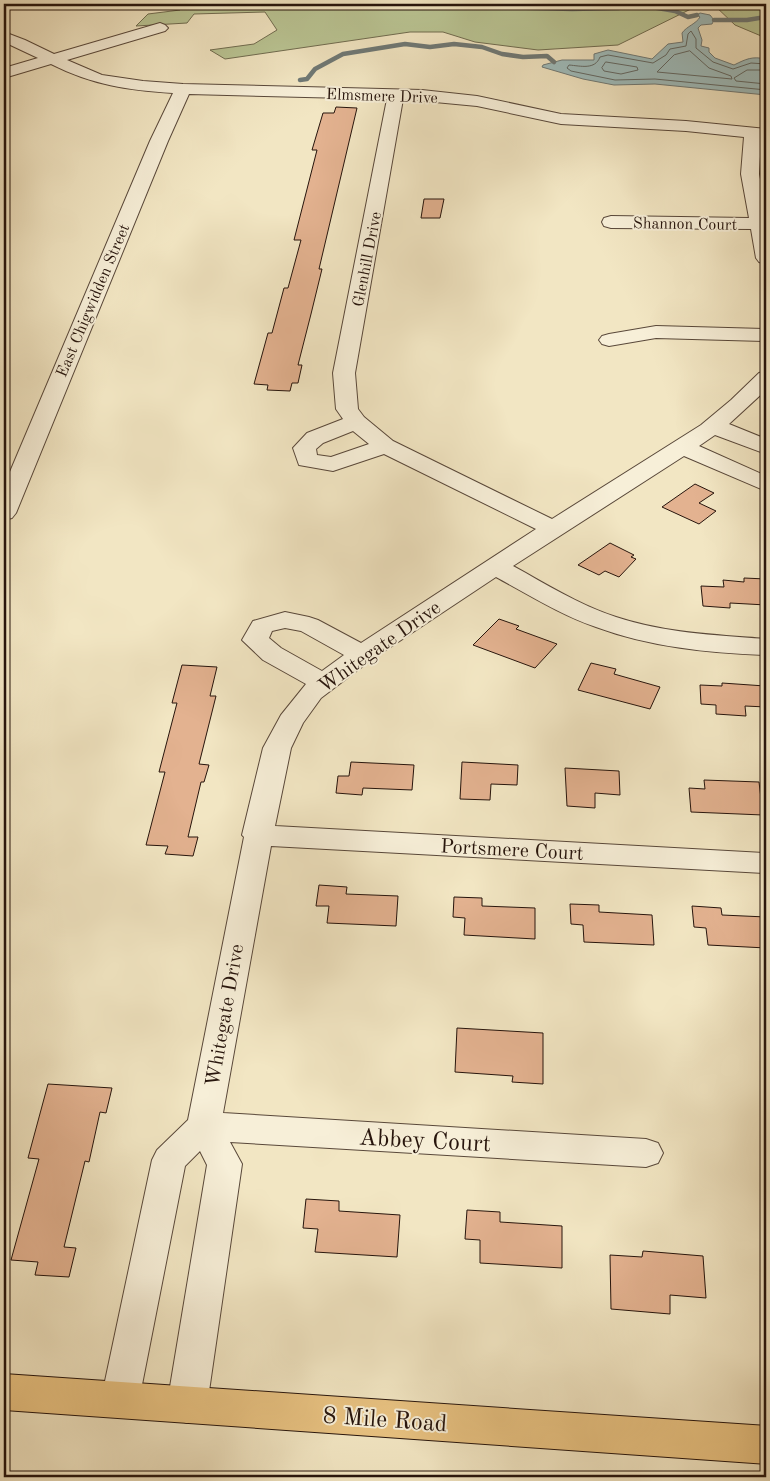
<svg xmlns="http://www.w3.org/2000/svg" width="770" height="1481" font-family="'Old Standard TT',serif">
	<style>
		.green { fill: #bac594; stroke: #706c50 }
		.water { fill: #9fbdbd; stroke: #6f7976 }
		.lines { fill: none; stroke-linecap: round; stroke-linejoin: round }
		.shore { stroke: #626864; stroke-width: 1 }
		.stream { stroke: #6f7976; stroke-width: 4.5 }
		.building { fill: #e3b290; stroke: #26140c }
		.minor-casing { stroke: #59483a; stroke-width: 2 }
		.major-casing { stroke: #26140c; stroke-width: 2 }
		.minor { fill: #f7efd8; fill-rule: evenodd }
		.major { fill: #e9c382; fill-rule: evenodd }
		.labels { text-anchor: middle; stroke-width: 4; stroke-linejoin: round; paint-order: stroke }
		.far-street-label { font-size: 16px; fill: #26140c; stroke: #f7efd8 }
		.street-label { font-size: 20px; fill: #26140c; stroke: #f7efd8 }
		.near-street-label { font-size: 24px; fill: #26140c; stroke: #f7efd8 }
	</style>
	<rect width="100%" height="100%" fill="#f2e6c3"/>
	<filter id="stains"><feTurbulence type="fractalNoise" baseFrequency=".004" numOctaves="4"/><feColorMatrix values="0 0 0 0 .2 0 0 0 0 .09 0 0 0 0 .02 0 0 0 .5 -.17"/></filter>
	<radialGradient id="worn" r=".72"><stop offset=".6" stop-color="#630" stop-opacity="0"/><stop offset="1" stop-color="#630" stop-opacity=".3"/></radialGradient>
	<path class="green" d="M176 4H701L618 45 538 50 475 42 443 32H410L225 59 210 50 254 44 277 30 265 12 194 14 187 23 136 26 148 14 180 10Z
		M713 4H766V38L735 25Z"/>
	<path class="water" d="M700 13 710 15 714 20 712 24 701 25 698 28 702 40 701 46 709 48V52L715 58 734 65C746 59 752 56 766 59V95L655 84 614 85 583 79 542 67 543 65 562 60H594V54L608 50 652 59 668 44 683 42 682 33C687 26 696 24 700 17L697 15Z"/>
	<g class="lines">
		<path class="shore" d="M690 51 709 68 731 76 732 79 657 72 674 55Z
			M606 62 637 67 638 70 621 74 604 71 602 68Z
			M766 64 751 63 733 69 713 62 696 48V39L691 31 688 34 686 46 670 49 666 55 653 63 608 55 600 57C595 70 581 66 569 65L567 68 571 71 615 80 655 79 766 90
			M766 70H747L734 78 736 81 766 84"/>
		<path class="stream" d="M364 4H389
			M392 4 572 9 618 8 640 5 675 11 688 17 697 15
			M714 20H747L766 17
			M300 80 307 79 315 69 343 54 405 44 430 47 454 44 482 47 502 54 523 57 547 56 554 62"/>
	</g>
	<path class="building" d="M336 107 357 108 319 269H322L311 314 298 365H302L298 383H292L290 391 267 390 268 385 254 384 268 333H272L284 288H288L301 240H294L317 150H312L323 113H334Z
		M424 199H444L440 218H421Z
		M695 484 714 493 699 503 716 511 699 524 662 507Z
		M610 543 634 555 631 557 636 559 619 577 605 571 599 575 578 565Z
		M744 578 766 579V605L730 603V608L703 606 701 586 724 587 723 580 744 582Z
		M499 619 519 626 516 629 557 644 535 668 473 645Z
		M591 663 616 669 614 674 660 687 650 709 578 690Z
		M182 665 217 667 210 696H216L199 764 209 765 204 782H201L188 837H198L193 856 165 854 168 846 146 845 165 772H159L177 703H172Z
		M722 683 765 686 766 707 745 706 746 716 716 714V705L701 704 700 685 722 686Z
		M351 762 414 765 412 790 363 788 362 795 336 793 338 776H349Z
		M462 762 518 765 517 785 491 784 490 800 460 799Z
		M565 768 619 771 620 795 595 793V808L567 806Z
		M704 780 759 782 763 815 691 812 689 788 705 789Z
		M319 885 347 887 346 894 398 896 396 926 327 923 329 906H316Z
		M454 897 482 898V906L535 908V939L464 935 465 918 453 917Z
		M570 904 599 905V912L652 915 654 945 584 942 583 925 571 924Z
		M692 906 721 908 722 915 766 917V948L708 945 706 928 694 927Z
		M457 1028 543 1033V1084L512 1082 513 1076 455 1072Z
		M48 1084 112 1088 106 1113 100 1112 89 1162 85 1161 64 1247 76 1248 69 1277 35 1275 38 1262 11 1260 39 1159 28 1158Z
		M306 1199 339 1201V1211L400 1215 397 1257 315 1252 318 1229 303 1228Z
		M467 1210 500 1212V1222L562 1226V1268L480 1263V1240L465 1239Z
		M643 1251 703 1256 706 1298 670 1295V1314L611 1309 610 1255 642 1257Z"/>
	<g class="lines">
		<defs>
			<path id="minor" d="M160 23 165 25 168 28 165 31 67 60 102 75 143 81 183 84 422 90 477 96 561 114 686 121 766 129V139H761L759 174 766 211V264L759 262 756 258 751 229 611 228 604 226 602 222 604 218 611 216 749 218 741 174 744 137 686 131 561 124 477 106 403 99 355 373 358 409 364 417 393 441 552 519 701 425 731 400 759 373 766 371V390L729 424 766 439V454L715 435 699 446 766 476V491L684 456 513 566C546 584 579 605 616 617 664 633 715 635 766 639V655C709 653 650 647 596 627 561 615 529 595 496 577L371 660 321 698 303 723 291 748 275 826 766 853V873L271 846 223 1113 646 1139 658 1143 663 1153 658 1163 646 1167 230 1142 242 1164 207 1405 201 1418 187 1423 173 1418 167 1405 207 1165 200 1151 185 1166 139 1400 134 1413 120 1418 106 1413 101 1400 152 1160 157 1150 188 1120 244 837 242 835 263 748 281 715 306 684 263 660 242 640 253 621 285 612 309 617 318 620 361 643 536 529 384 454 333 471 299 465 293 448 307 433 343 419 336 409 333 373 387 99 189 94 168 141 16 513 12 518 4 520V486L150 141 173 93C127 90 93 85 51 64L4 78V68L38 58 4 42V32L25 40 54 54ZM353 431 369 444 331 457 317 455 316 449 323 443ZM285 628 301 631 344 655 322 671 281 648 269 638 272 631Z
				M656 326 766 329V341L656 338 609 346 602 344 599 340 602 336 609 334Z"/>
			<path id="major" d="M4 1374 766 1426V1464L4 1410Z"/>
		</defs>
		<use href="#minor" class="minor-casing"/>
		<use href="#major" class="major-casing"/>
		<use href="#minor" class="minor"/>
		<use href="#major" class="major"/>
	</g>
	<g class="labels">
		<g class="far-street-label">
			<text transform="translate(382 95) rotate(2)" y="6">Elmsmere Drive</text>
			<text transform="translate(685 223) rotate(1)" y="6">Shannon Court</text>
			<text transform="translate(366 259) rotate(-79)" y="6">Glenhill Drive</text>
			<text transform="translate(92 300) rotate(-67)" y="6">East Chigwidden Street</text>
		</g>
		<g class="street-label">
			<text transform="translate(379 646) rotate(-35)" y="7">Whitegate Drive</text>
			<text transform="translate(512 849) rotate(3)" y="7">Portsmere Court</text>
			<text transform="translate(224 1015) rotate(-80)" y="7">Whitegate Drive</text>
		</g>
		<g class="near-street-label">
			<text transform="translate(425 1140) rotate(3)" y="8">Abbey Court</text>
			<text transform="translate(385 1419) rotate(4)" y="8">8 Mile Road</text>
		</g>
	</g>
	<rect width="770" height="1481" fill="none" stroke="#f2e6c3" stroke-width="20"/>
	<rect x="5" y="5" width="760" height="1471" fill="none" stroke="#26140c" stroke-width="2.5"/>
	<rect x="10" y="10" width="750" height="1461" fill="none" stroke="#26140c"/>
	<rect width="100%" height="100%" filter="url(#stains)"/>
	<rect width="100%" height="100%" fill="url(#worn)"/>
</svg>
